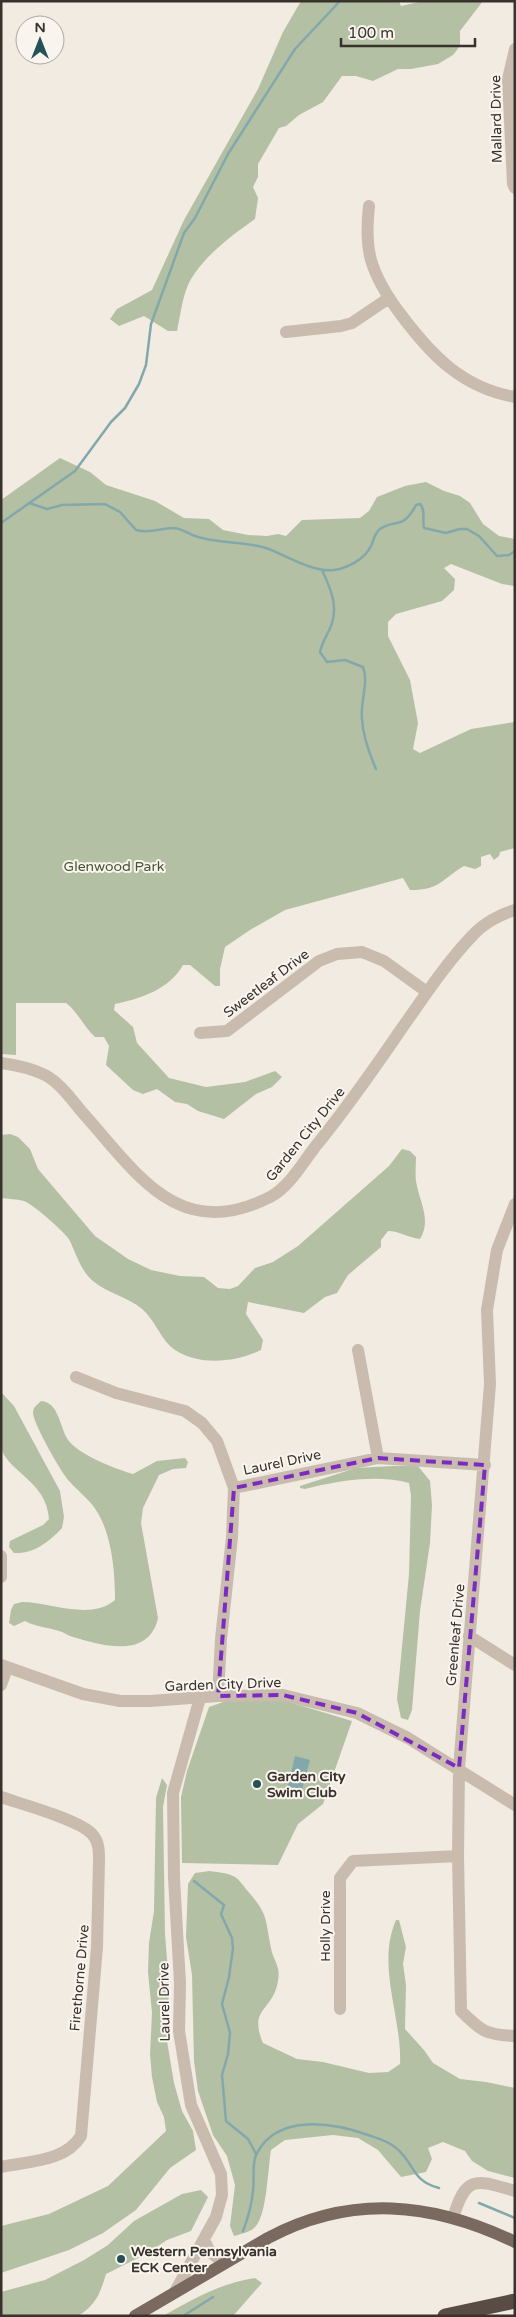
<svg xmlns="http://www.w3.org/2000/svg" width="516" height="2317" font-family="'Varela Round',sans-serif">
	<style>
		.green { fill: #b4c0a3 }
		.water { fill: #83a8ac }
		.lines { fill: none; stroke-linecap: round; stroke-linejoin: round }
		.stream { stroke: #83a8ac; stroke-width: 2.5 }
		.minor { stroke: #c9bcae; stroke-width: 12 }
		.major { stroke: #79695f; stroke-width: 12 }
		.highway { stroke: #584c44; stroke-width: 15 }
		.marked { fill: none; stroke: #7b2cbf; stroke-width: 4; stroke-dasharray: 10 6; stroke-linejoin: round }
		.poi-dot { fill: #255056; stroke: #f9f5ee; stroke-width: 2 }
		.labels { text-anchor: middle; stroke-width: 4; stroke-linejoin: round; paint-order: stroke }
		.street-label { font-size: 14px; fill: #38312c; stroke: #f9f5ee }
		.park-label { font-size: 14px; fill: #465432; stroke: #f9f5ee }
		.poi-label { font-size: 14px; font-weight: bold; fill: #38312c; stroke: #f9f5ee; text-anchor: start }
	</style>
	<rect width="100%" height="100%" fill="#f2ebe2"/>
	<path class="green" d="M301 1H399L401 6 423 1H483L460 31V46L453 55 438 64 411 69H398L373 81 356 76H342L323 102 299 115 286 126 279 128 258 164V177L253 187 258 198 255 219C231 236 201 258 188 285 182 299 180 317 177 331H168L144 316 119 326 110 319 117 309 152 290 184 220 258 89 283 32Z
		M60 458 90 472 106 485 155 501 184 518 209 519 223 530 248 535 267 536 278 534 286 536 302 520 360 518 369 511 377 497 405 486 426 482 444 491 460 496 470 503 483 524 499 536 515 539V586L502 584 451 564 444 568 455 579 454 590 442 601 396 614 388 622V636L410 680 418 723 413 749 420 753 471 729 515 722V848L500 852 499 856 494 860 490 854 481 857V866L475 869 464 866C440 880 441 890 410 890L403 878 285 910 250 930 225 947 220 969V986H215L190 965H183C170 989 140 999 115 1004L114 1010 133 1027 137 1043 169 1078 206 1087 245 1082 275 1071 282 1077 272 1087 256 1094 224 1119 198 1111 187 1104 175 1102 157 1089 143 1094 133 1090 106 1065 109 1046 104 1037H95C84 1027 78 1012 66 1003H16V1055L1 1054V500Z
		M10 1134 18 1137 30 1149 38 1169 95 1236 128 1259 151 1270 180 1276 204 1277 218 1288 230 1289 238 1286 255 1268 273 1262 298 1246 389 1166 402 1149 410 1151 416 1157C416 1165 415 1174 416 1181 419 1201 432 1220 420 1239 409 1238 399 1231 388 1231L381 1240V1247L348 1275 337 1293 325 1297 304 1313 248 1302 246 1314 263 1340 261 1350C235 1363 194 1367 170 1346 159 1335 154 1319 142 1309 128 1297 107 1293 93 1281 81 1271 76 1254 70 1241 65 1232 34 1205 24 1201 17 1199 8 1199 1 1198V1135Z
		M1 1392 14 1406 60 1491 64 1517 62 1528C49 1542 34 1554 14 1553L9 1547 10 1541 43 1525 49 1519C47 1481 6 1471 1 1447 0 1430 1 1409 1 1392Z
		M41 1401C59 1402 60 1428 68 1440 79 1455 116 1469 133 1474L157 1461 185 1458 188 1462 186 1468 173 1469 159 1475 143 1508 141 1523 158 1618C149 1659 103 1646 73 1637 68 1636 64 1632 59 1631 47 1627 36 1627 25 1621L14 1626 9 1623 11 1610 14 1604 22 1602C51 1602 90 1621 115 1600 115 1572 112 1534 96 1510 89 1499 78 1491 69 1481 61 1472 34 1425 33 1413 33 1407 37 1405 41 1401Z
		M394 1466H418L430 1481 432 1505 430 1543 420 1611 412 1710 408 1720 401 1718 397 1699 409 1574 411 1496 409 1483C377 1474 337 1481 305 1489L300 1488V1486L356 1468Z
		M279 1699 352 1721 323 1804 298 1824 278 1865 182 1863 181 1797 187 1771 209 1707 229 1700Z
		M162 1778 167 1785 163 1807 165 1934 169 1984 167 2041 174 2083 182 2111 193 2131 196 2150 170 2168 136 2210 103 2233 69 2250 1 2273V2226L49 2214 108 2186 166 2131 164 2117 157 2102 152 2077 150 2054 152 2013 148 1972 149 1943 154 1911 156 1798Z
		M210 1871C217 1872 227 1873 233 1876 238 1878 243 1885 246 1889 268 1914 265 1917 271 1948 273 1961 281 1965 278 1981 273 2012 248 2007 263 2043L297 2059 323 2062 369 2073 388 2072 400 2064C402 2016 376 1966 396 1920H399L406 1947 403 1964 406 1985 405 2029 424 2050 433 2063 460 2079 486 2082 515 2088V2178L488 2171 472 2161 465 2151 443 2142 428 2148 432 2159 426 2172 401 2177 378 2150 358 2138 333 2135 285 2140 271 2150C268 2168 267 2208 258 2223 253 2232 243 2233 234 2236L230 2226 235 2185 227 2156 213 2135 198 2091 194 2061 192 1975 186 1937 188 1884 195 1873Z
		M201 2190 208 2197 191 2231 167 2240 146 2254 106 2274C100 2294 96 2305 78 2316H1V2292L45 2280 84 2260 108 2245 134 2221 182 2194Z
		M255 2278 262 2283 233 2316H163C193 2299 221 2283 255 2278Z"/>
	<path class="water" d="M295 1756 310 1760 302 1790 288 1786Z"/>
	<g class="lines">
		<path class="stream" d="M29 503 47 509 62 505 105 504 120 512 136 530C150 534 160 528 173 528 181 528 187 533 195 536 218 544 243 541 266 548 286 555 313 573 334 570 348 568 365 559 371 546 374 540 374 534 380 529 396 518 402 531 416 505L420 504C426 510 422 520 424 528L446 533 460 529H467L479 536 497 556 509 555 515 551
			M1 523 75 471 111 422 125 408 139 384 146 365 151 324 184 233 195 218 228 154 295 49 340 1
			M322 570C330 587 338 605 332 623 329 633 322 641 320 652L327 662 345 660 363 667C369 684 360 701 362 719 363 736 369 753 376 769
			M194 1881 224 1905 221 1914 232 1938 233 1948 229 1977 222 2004 230 2033 228 2054 222 2075 226 2121 248 2139 256 2154
			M479 2203 515 2218
			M243 2231C248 2218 252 2205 253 2190 255 2179 251 2163 257 2153 278 2113 334 2123 368 2135 377 2138 389 2141 396 2148 415 2163 411 2181 439 2188
			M183 2316 213 2297"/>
		<path class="minor" d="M515 49 508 79 513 184 515 188
			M369 206C367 224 366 242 371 260 377 281 389 299 402 316 432 356 463 388 515 397
			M286 332 341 326 352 323 389 298
			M200 1033 227 1031 319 961 337 954 362 952 384 961 427 992
			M1 1063C16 1065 31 1068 45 1075 59 1082 72 1100 82 1112 136 1172 178 1244 270 1197 289 1187 302 1164 315 1147 346 1109 374 1069 402 1028 424 997 446 963 473 935 483 924 500 914 515 910
			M515 1204 497 1250 487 1310 490 1384 459 1768 458 1856 461 2011C481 2031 486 2035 515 2036
			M358 1350 378 1458
			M76 1377 116 1393 185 1411 202 1423 217 1441 234 1488 232 1537 221 1639 218 1696
			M234 1488 378 1458 485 1465
			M1 1556V1577
			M469 1636 515 1665
			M1 1665 83 1694 120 1701H150L218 1696 283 1695 357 1713 408 1738 515 1805
			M1 1685 7 1668
			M1 1797C21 1804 80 1820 92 1834 99 1841 99 1851 99 1860L97 1947 81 2136C65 2162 29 2161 1 2167
			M340 2009V1878L353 1861 458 1856
			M453 2218C466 2175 475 2179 515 2191
			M204 2240 210 2252 224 2263
			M176 2290 216 2217 222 2195 221 2174 191 2105 179 2031 180 1983 174 1878 173 1793 200 1698"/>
		<path class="major" d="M135 2316 268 2238C351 2194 432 2202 515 2242"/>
		<path class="highway" d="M445 2316 515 2301"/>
	</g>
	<path class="marked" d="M378 1458 485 1465 459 1768 357 1713 283 1695 218 1696 234 1488Z"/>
	<g class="poi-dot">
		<circle cx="257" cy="1784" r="5"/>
		<circle cx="121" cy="2259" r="5"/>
	</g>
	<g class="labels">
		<g class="street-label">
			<text transform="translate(496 119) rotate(-91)" y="5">Mallard Drive</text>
			<text transform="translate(266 983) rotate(-37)" y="5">Sweetleaf Drive</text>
			<text transform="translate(305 1134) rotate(-51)" y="5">Garden City Drive</text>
			<text transform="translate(282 1462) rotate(-12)" y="5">Laurel Drive</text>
			<text transform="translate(455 1635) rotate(-85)" y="5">Greenleaf Drive</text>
			<text transform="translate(223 1684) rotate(-2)" y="5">Garden City Drive</text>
			<text transform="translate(325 1926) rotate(-90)" y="5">Holly Drive</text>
			<text transform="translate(79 1978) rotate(-85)" y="5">Firethorne Drive</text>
			<text transform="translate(164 2002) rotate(-91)" y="5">Laurel Drive</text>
		</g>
		<g class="park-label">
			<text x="114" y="871">Glenwood Park</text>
		</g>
		<g class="poi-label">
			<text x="267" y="1781">Garden City<tspan x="267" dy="16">Swim Club</tspan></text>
			<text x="131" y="2256">Western Pennsylvania<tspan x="131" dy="16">ECK Center</tspan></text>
		</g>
	</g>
	<rect width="516" height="2317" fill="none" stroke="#38312c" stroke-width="5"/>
	<g transform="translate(40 40)"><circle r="24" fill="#f9f5ee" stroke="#aca7a0"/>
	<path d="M0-4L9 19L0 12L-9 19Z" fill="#255056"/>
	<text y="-8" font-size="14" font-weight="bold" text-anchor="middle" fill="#38312c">N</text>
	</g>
	<path d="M341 38v8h134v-8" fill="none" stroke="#38312c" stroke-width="2.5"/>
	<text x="348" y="38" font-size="15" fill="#38312c" stroke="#f9f5ee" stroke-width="4" paint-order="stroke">100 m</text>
</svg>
